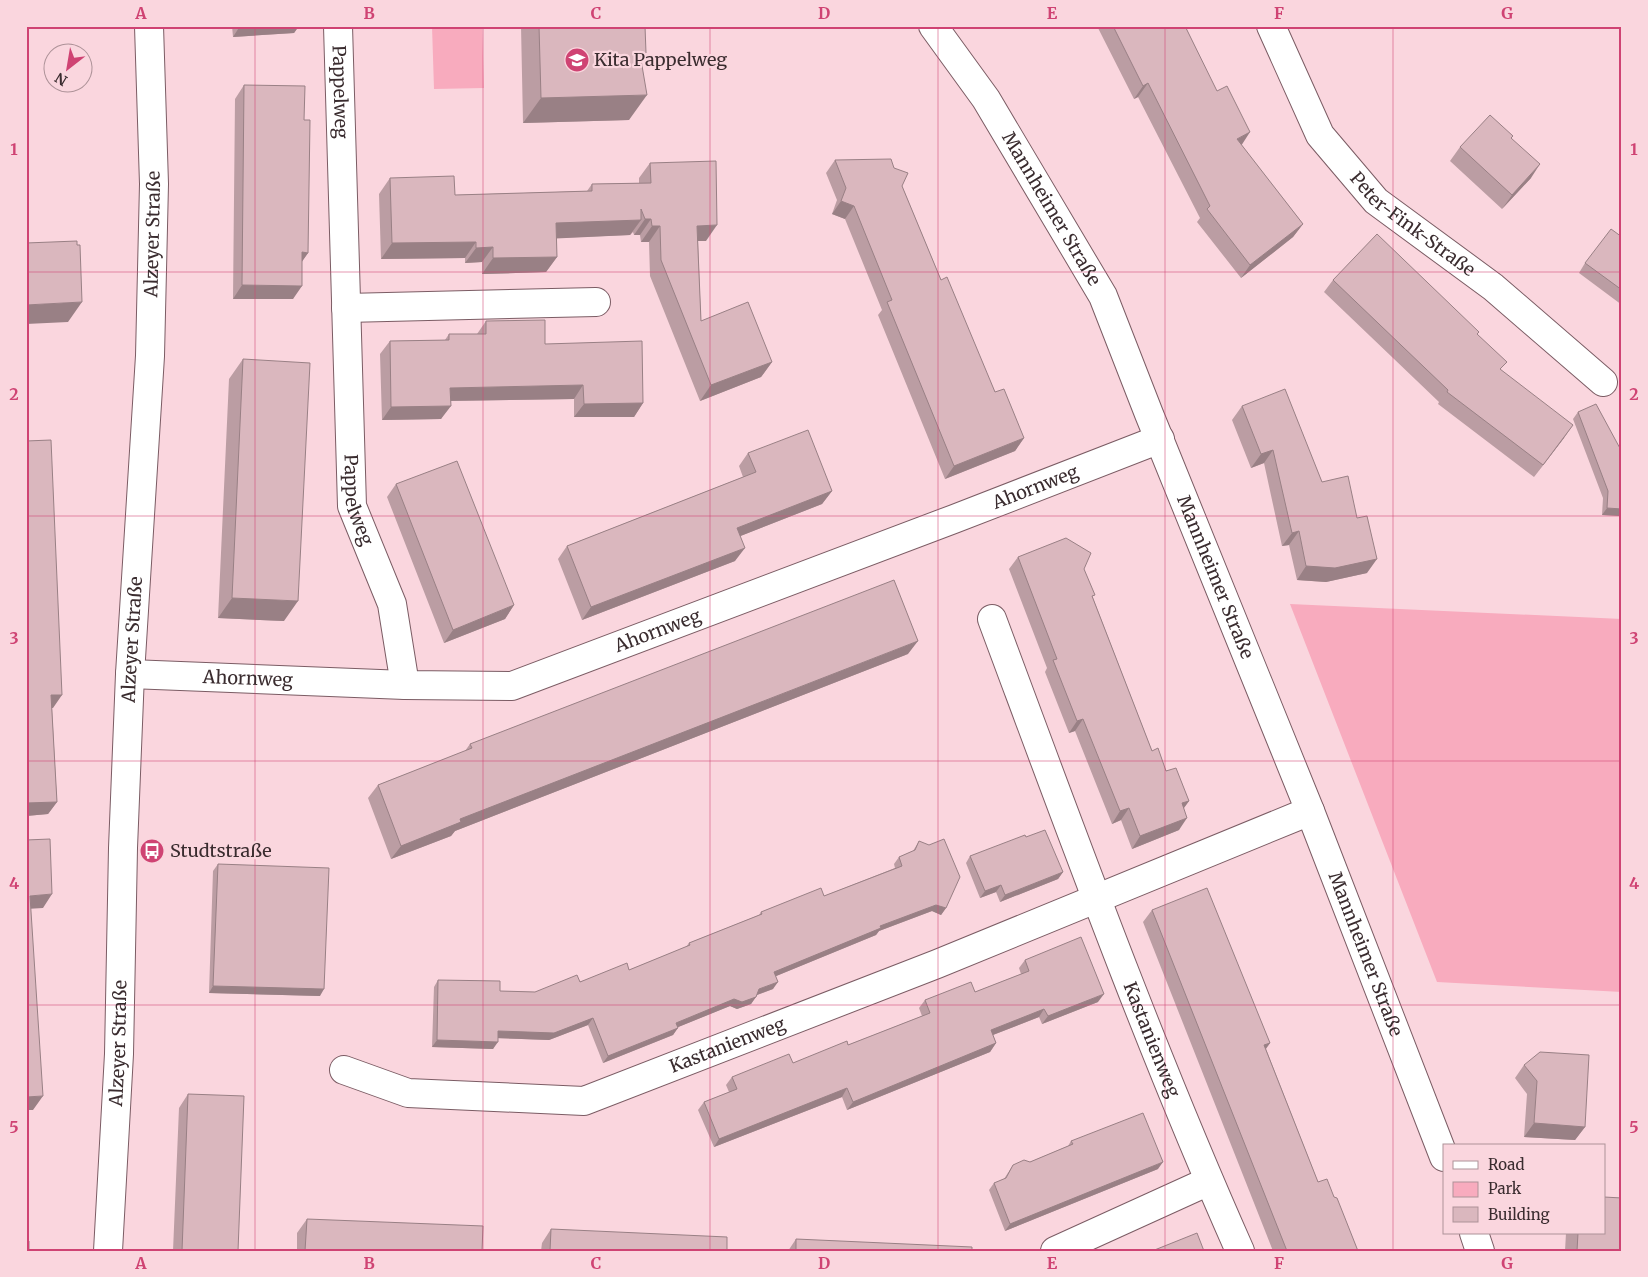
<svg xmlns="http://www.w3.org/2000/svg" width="1648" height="1277" font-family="Merriweather,serif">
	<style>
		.green { fill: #f8abbe }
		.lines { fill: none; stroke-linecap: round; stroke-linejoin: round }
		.minor-casing { stroke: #7b5c64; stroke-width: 30 }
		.tertiary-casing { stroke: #7b5c64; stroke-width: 30 }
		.secondary-casing { stroke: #7b5c64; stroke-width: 30 }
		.minor { stroke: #fff; stroke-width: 28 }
		.tertiary { stroke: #fff; stroke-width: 28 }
		.secondary { stroke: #fff; stroke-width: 28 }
		.wall { fill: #bb9da3 }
		.shaded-wall { fill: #998085 }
		.building { fill: #dab7be; stroke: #998085 }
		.grid { fill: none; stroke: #cf4373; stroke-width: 1; stroke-opacity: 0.55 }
		.labels { text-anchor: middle; stroke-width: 4.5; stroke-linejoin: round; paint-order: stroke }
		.poi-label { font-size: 18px; fill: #3a2c2f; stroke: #fad6de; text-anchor: start }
		.street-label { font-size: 18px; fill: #3a2c2f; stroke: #fad6de }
		.neatline { fill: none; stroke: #cf4373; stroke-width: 2 }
		.grid-label { font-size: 16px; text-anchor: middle; font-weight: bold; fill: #cf4373 }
	</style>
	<rect width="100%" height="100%" fill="#fad6de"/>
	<path class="green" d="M432 26H482L484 88 434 89Z
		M1290 604 1622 619V992L1437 982Z"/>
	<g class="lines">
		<defs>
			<g id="minor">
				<path id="s1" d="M338 26 352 506 392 604 405 685"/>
				<path id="s2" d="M1271 26 1320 135 1376 201 1493 287 1603 382"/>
				<path d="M346 308 596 302"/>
				<path id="s3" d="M992 619C1071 831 1148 1044 1240 1251"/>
				<path id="s4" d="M130 674 405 685 512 686 954 519 1160 439"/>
				<path id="s5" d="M344 1070 408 1093 584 1101 937 964 1310 811"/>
				<path d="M1055 1251 1209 1181"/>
			</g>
			<g id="tertiary">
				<path id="s6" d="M933 26 986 99 1103 296 1149 414 1310 811 1444 1157"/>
				<path d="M1474 1233 1480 1251"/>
			</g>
			<g id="secondary">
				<path id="s7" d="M108 1251 119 1054 123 848 130 674 150 356 154 184 149 26"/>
			</g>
		</defs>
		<use href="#minor" class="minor-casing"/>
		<use href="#tertiary" class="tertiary-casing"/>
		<use href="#secondary" class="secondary-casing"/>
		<use href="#minor" class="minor"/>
		<use href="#tertiary" class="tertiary"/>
		<use href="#secondary" class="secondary"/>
	</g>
	<path class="wall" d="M232 26H299L294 33 233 37Z
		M521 26H645L641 60 629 120 523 123Z
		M1097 26H1185L1241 145 1303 224 1293 237 1241 278 1197 222 1200 218 1138 97 1134 99Z
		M244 85 304 120 308 253 302 261 293 299H233L235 99Z
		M1511 138 1531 178 1502 209 1450 161 1460 147Z
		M835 160 902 186 941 280 995 392 1024 438 1015 451 945 479 878 315 882 310 845 219 832 214 837 200 826 173Z
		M650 163 706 241H698L701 321 772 362 761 377 700 401 650 276 649 242H641L640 235H634L633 232 630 235 556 238 557 257 546 272 482 274V262L465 263V258L381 259 379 194 390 178 455 195 587 191 592 184 639 183V178Z
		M1622 237V305L1579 273 1585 263Z
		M1333 280 1477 335 1501 370 1564 438 1534 477 1438 404 1439 402 1324 292Z
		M486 321 545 344 643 403 634 417H574V399L450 401 441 419 382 420 380 354 390 341 445 340 449 334H477Z
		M243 359 284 621 218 618 229 379Z
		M1242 406 1322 482 1367 573 1326 582 1297 580 1289 545 1282 546 1264 463 1251 468 1232 420Z
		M1578 412 1622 452V516L1602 515 1603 498 1573 419Z
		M26 441 53 708H52L57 802 48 814 26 816Z
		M748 453 832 491 822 504 740 536 735 561 582 620 558 559 567 546 743 477 739 466Z
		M396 484 514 605 505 619 444 643 387 497Z
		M1018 557 1084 569 1093 598 1152 751 1189 801 1184 808 1179 830 1132 849 1121 820 1112 824 1075 731 1069 733 1045 672 1047 668 1009 569Z
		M908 654 455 831 451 836 391 859 368 798 378 785 465 751 470 744Z
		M1026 837 1063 872 1058 879 1000 902 996 892 980 898 966 863 970 856Z
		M919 841 946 908 941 915 932 911 879 931 876 935 776 976 773 989 757 995 751 1004 737 1009 730 1006 678 1027 673 1035 603 1063 588 1025 549 1040 498 1038 493 1049 432 1047 434 987 438 980 500 991 535 992 629 970 686 947 689 943 759 915 761 912 824 896 895 868 894 864 899 857 913 851Z
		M218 864 320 996 209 993 213 871Z
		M1152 910 1270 1043 1266 1049 1318 1182 1334 1197 1358 1251H1273L1143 922Z
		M1025 960 1098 1002 1042 1024 1039 1017 993 1035 996 1043 990 1052 847 1110 842 1097 714 1147 698 1110 704 1102 729 1092 726 1085 732 1077 793 1063 848 1045 922 1016 919 1008 925 1000 975 992 1021 974 1019 968Z
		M1524 1065 1585 1127 1575 1140 1524 1137 1527 1094 1515 1078Z
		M188 1094 238 1251H173L179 1108Z
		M1071 1141 1158 1169 1005 1231 989 1190 994 1183 1004 1179 1013 1165 1030 1162 1068 1146Z
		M307 1219 482 1251H297V1233Z
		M551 1229 727 1251H541L542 1243Z
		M1566 1233H1604L1622 1251H1565Z
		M796 1239 972 1251H788Z"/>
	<path class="shaded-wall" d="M240 26H299L294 33 233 37Z
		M646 53 628 79 640 54Z
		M1148 83 1138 97 1134 99 1143 86Z
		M647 95 629 120 523 123 541 98Z
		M1250 132 1241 146 1237 139Z
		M1540 164 1531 178 1502 209 1512 195Z
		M841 201 854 206 845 219 832 214Z
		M645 219H651L640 235H634Z
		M641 220 630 235 545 239 556 223Z
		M1303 224 1293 237 1241 278 1250 265Z
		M717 225 706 241H686L697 226Z
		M652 226H660L649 242H641Z
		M476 242 465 258 381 259 392 243Z
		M493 247 482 262 465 263 476 248Z
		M302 252 308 253 299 266Z
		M557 257 546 272 482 274 493 258Z
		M242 285 302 286 293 299H233Z
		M82 302 68 322 26 324V305Z
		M772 362 761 377 700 401 711 385Z
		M583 385 574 399 441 401 450 388Z
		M643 403 634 417H574L584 404Z
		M451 406 441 419 382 420 391 407Z
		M1573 425 1564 438 1534 477Z
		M1024 438 1015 451 945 479 954 466Z
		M1273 450 1264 463 1251 468 1261 454Z
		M832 491 822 504 728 541 737 528Z
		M1607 508 1622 509V516L1602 515Z
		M1299 531 1289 545 1282 546 1292 533Z
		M745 548 735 561 582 620 591 607Z
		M1377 559 1367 573 1326 582 1297 580 1306 566Z
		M232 598 298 601 284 621 218 618Z
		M514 605 505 619 444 643 453 630Z
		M918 641 908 654 455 831 451 836 391 859 401 846 460 819Z
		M51 695H62L53 708H43Z
		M1083 719 1075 731 1069 733 1077 721Z
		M1189 801 1180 813 1182 803Z
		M57 802 48 814 26 816V803Z
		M1129 808 1121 820 1112 824 1120 811Z
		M1187 818 1179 830 1132 849 1140 836Z
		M1063 872 1058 879 1000 902 1005 895Z
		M1001 885 996 892 980 898 985 891Z
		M52 894 43 908 26 909 30 896Z
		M936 905 946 908 941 915 932 911 879 931 876 935 769 979 774 972 880 926Z
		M778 982 773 989 754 996 759 989Z
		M213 986 324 989 320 996 209 993Z
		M1104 994 1098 1002 1042 1024 1048 1016Z
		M756 997 751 1004 737 1009 730 1006 671 1030 676 1023 734 999Z
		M1044 1009 1039 1017 985 1038 991 1030Z
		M593 1018 588 1025 549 1040 493 1038 498 1031Z
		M678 1028 673 1035 603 1063 608 1056Z
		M437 1040 498 1042 493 1049 432 1047Z
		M996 1043 990 1052 847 1110 853 1102Z
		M1270 1043 1261 1055 1264 1045Z
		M847 1088 842 1097 714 1147 719 1139Z
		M43 1096 33 1110H26V1097Z
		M1534 1123 1585 1127 1575 1140 1524 1137Z
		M1163 1162 1158 1169 1005 1231 1010 1224Z"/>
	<path class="building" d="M539 26H645L646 53 640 54 647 95 541 98Z
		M1113 26H1185L1217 91 1227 86 1250 132 1237 139 1303 224 1250 265 1207 209 1210 206 1148 83 1143 86Z
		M244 85 305 86 304 120H310L308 253 302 252V286L242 285Z
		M1490 115 1513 136 1511 138 1540 164 1512 195 1460 147Z
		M891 159 894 168 908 173 902 186 941 280 947 277 995 392 1004 389 1024 438 954 466 887 302 892 300 854 206 841 201 846 188 835 160Z
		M716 161 717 225 697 226 701 321 748 302 772 362 711 385 661 260 660 226H652L651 219H645L641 209V220L556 223 557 257 493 258V247L476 248V242L392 243 390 178 454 176 455 195 592 191V184L651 183 650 163Z
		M1611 229 1622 237V290L1585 263Z
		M1377 234 1479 332 1477 334 1507 362 1500 369 1573 425 1543 465 1447 392 1448 390 1333 280Z
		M77 241V245H80L82 302 26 305V243Z
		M545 320V344L642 341 643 403 584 404 583 385 450 388 451 406 391 407 390 341 449 340V334H486V321Z
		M243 359 310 363 298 601 232 598Z
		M1285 389 1322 482 1348 476 1357 518 1367 516 1377 559 1335 568 1306 566 1299 531 1292 533 1273 450 1261 454 1242 406Z
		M1596 404 1622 452V509L1607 508 1608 491 1578 412Z
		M808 430 832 491 737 528 745 548 591 607 567 546 756 472 748 453Z
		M51 440 62 695H51L57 802 26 803V641H28L26 609V441Z
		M457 461 514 605 453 630 396 484Z
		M1066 538 1091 553 1084 569 1095 595 1092 596 1152 751 1158 748 1166 771 1176 768 1189 801 1182 803 1187 818 1140 836 1129 808 1120 811 1083 719 1077 721 1053 660 1057 659 1018 557Z
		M894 580 918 641 460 819 461 822 401 846 378 785 472 748 470 744Z
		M1045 830 1063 872 1005 895 1001 885 985 891 970 856 1025 835 1026 837Z
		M50 839 52 894 30 896 43 1096 26 1097V840Z
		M944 839 960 877 946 908 936 905 880 926 881 928 774 972 778 982 759 989 756 997 742 1002 734 999 676 1023 678 1028 608 1056 593 1018 554 1033 498 1031V1042L437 1040 438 980 500 981V991L535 992 577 975 580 982 627 963 629 970 690 945 689 943 762 914 761 912 821 888 824 896 902 866 899 857 915 850 919 841 929 845Z
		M218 864 329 868 324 989 213 986Z
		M1207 888 1270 1043 1264 1045 1318 1182 1327 1179 1334 1197 1337 1198 1358 1251H1287L1152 910Z
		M1081 937 1104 994 1048 1016 1044 1009 991 1030 996 1043 853 1102 847 1088 719 1139 704 1102 737 1089 732 1077 789 1054 793 1063 847 1041 848 1045 930 1013 925 1000 971 982 975 992 1029 971 1025 960Z
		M1540 1052 1589 1055 1585 1127 1534 1123 1537 1081 1524 1065Z
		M188 1094 244 1096 238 1251H182Z
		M1143 1113 1163 1162 1010 1224 994 1183 1006 1178 1013 1165 1024 1160 1030 1162 1073 1144 1071 1141Z
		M1604 1197 1622 1198V1251H1577L1578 1233H1604Z
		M307 1219 483 1226 482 1251H305Z
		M551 1229 727 1237V1251H550Z
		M1197 1233 1204 1251H1152Z
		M796 1239 972 1247V1251H796Z
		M26 1241H29V1251H26Z"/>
	<path class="grid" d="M255 26V1251M483 26V1251M710 26V1251M938 26V1251M1165 26V1251M1393 26V1251M26 272H1622M26 516H1622M26 761H1622M26 1005H1622"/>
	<defs>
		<symbol id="school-disc" viewBox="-11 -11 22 22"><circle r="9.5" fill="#cf4373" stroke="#fad6de"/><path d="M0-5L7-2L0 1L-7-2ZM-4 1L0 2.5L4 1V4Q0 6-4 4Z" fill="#fff"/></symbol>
		<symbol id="bus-disc" viewBox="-11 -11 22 22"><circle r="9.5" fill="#cf4373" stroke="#fad6de"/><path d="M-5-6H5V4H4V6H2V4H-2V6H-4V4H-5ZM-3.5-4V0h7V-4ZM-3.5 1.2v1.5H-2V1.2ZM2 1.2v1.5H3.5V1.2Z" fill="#fff"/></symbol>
	</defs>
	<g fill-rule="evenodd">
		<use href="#school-disc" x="563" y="46" width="28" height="28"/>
		<use href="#bus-disc" x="138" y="837" width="28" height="28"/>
	</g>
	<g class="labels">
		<g class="poi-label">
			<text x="594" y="66">Kita Pappelweg</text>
			<text x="170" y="857">Studtstraße</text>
		</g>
		<g class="street-label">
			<text dy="6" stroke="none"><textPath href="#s1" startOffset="66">Pappelweg</textPath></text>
			<text dy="6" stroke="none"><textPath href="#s6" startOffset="218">Mannheimer Straße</textPath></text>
			<text dy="6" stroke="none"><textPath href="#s2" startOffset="249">Peter-Fink-Straße</textPath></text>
			<text dy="6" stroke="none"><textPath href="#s7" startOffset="1018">Alzeyer Straße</textPath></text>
			<text dy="6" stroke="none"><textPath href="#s4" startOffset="942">Ahornweg</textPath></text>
			<text dy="6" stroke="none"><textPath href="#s1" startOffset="475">Pappelweg</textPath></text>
			<text dy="6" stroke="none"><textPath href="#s6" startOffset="622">Mannheimer Straße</textPath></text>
			<text dy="6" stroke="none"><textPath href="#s4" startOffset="538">Ahornweg</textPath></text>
			<text dy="6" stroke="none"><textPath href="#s7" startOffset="612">Alzeyer Straße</textPath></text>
			<text dy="6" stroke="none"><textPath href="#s4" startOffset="118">Ahornweg</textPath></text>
			<text dy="6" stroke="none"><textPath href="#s6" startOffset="1028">Mannheimer Straße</textPath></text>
			<text dy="6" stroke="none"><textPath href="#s3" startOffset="450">Kastanienweg</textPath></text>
			<text dy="6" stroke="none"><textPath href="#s7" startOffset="208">Alzeyer Straße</textPath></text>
			<text dy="6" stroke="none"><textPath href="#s5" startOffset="398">Kastanienweg</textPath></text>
		</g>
	</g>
	<rect width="1648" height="1277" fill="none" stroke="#fad6de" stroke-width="55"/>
	<rect x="1443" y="1144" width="162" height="90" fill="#fad6de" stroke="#ad9298"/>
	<rect x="1453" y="1161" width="25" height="8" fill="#ffffff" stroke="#ad9298"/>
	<text x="1488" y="1170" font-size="15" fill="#3a2c2f">Road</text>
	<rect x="1453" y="1182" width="25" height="15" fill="#f8abbe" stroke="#ad9298"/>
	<text x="1488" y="1194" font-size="15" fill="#3a2c2f">Park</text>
	<rect x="1453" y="1207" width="25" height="15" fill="#dab7be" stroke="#ad9298"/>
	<text x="1488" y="1220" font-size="15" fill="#3a2c2f">Building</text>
	<g transform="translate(68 68) rotate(211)"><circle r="24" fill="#fad6de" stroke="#ad9298"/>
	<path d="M0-4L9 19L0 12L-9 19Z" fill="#cf4373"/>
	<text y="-8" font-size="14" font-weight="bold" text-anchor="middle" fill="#3a2c2f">N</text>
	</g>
	<rect x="28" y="28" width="1592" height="1222" class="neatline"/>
	<g class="grid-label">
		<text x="141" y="19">A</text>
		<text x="369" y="19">B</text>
		<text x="596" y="19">C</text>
		<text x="824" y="19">D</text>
		<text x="1052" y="19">E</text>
		<text x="1279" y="19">F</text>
		<text x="1507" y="19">G</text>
		<text x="14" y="155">1</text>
		<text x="1634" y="155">1</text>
		<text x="14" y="400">2</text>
		<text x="1634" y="400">2</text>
		<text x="14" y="644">3</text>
		<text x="1634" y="644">3</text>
		<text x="14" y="889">4</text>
		<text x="1634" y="889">4</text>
		<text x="14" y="1133">5</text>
		<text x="1634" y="1133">5</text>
		<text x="141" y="1269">A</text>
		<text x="369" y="1269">B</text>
		<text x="596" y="1269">C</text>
		<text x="824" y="1269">D</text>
		<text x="1052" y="1269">E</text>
		<text x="1279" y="1269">F</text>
		<text x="1507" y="1269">G</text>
	</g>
</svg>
